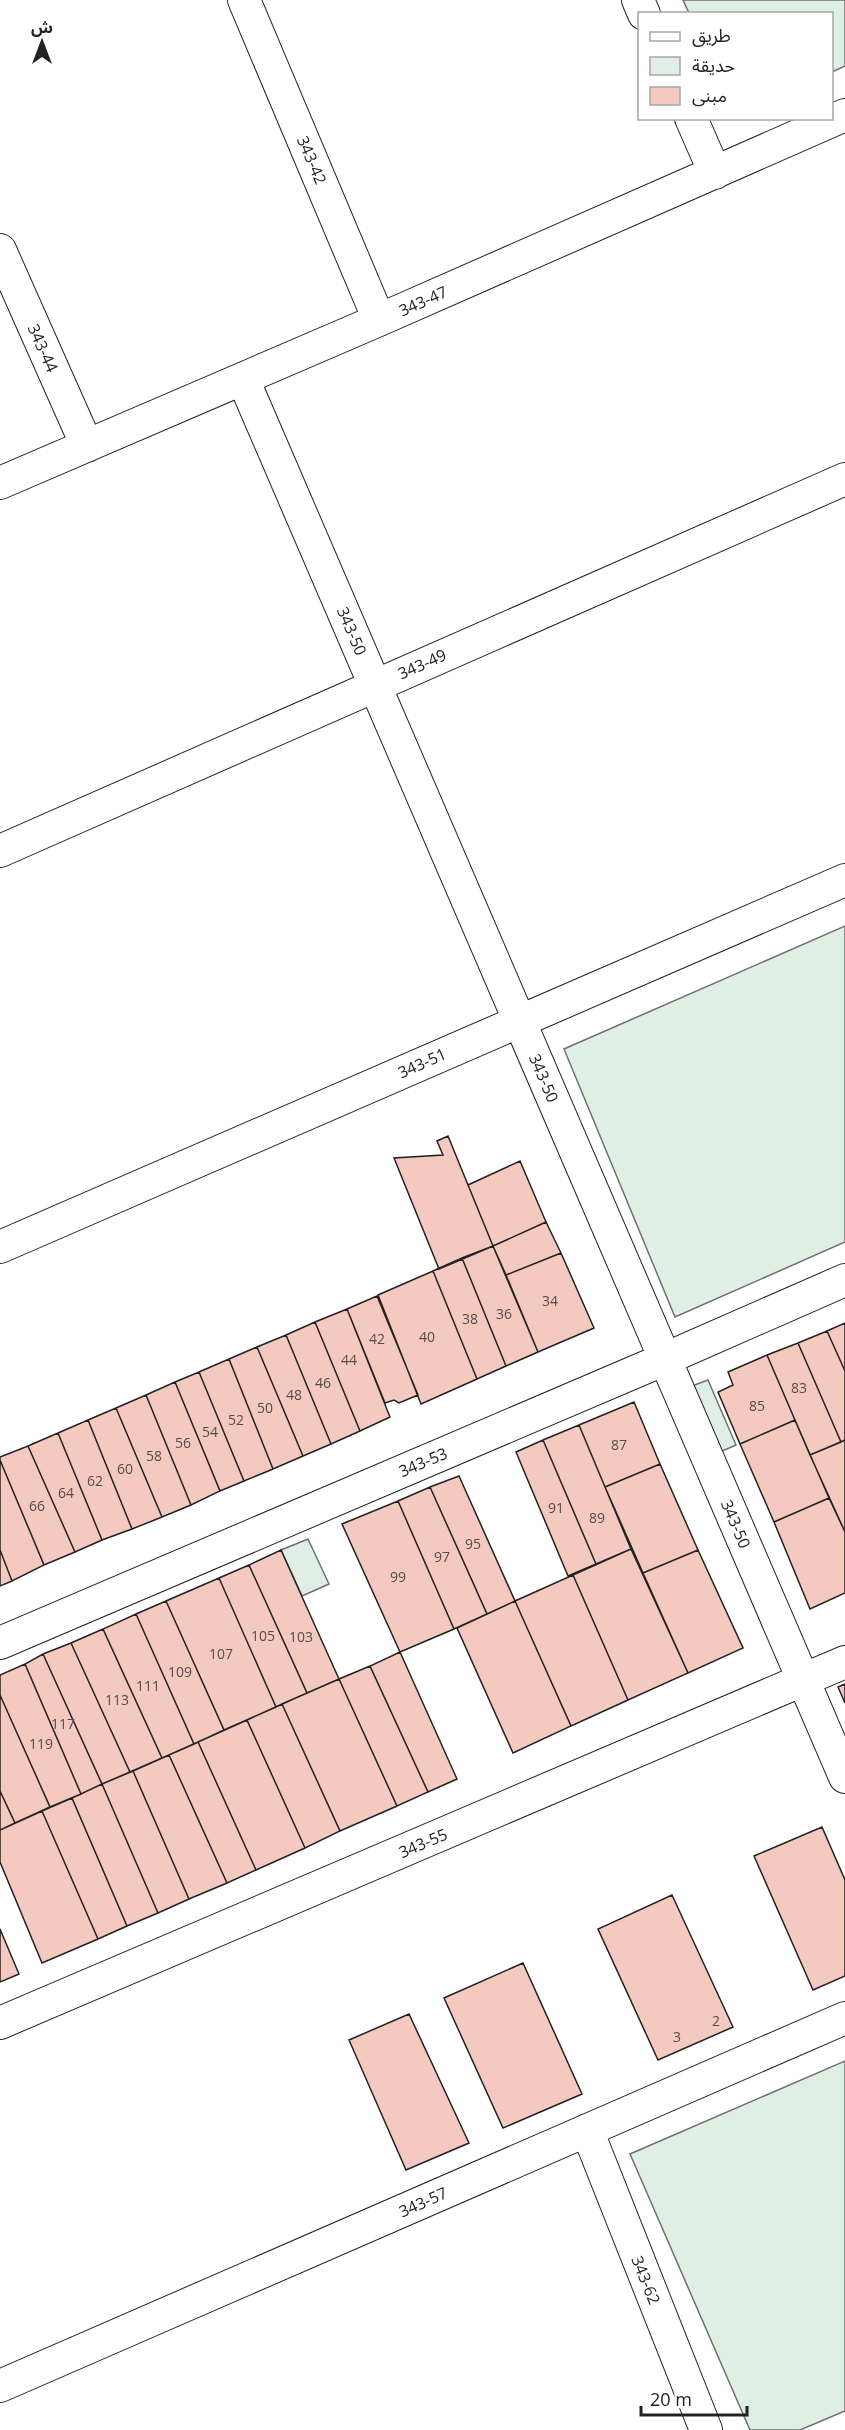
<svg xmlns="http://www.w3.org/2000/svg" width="845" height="2430" font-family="'Open Sans','Noto Sans Arabic',sans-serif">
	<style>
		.green { fill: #e0efe3; stroke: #6f6f6f; stroke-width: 1.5 }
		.building { fill: #f3c9c0; stroke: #222; stroke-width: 1.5 }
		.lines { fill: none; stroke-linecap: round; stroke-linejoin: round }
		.street-casing { stroke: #222; stroke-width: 34 }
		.street { stroke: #fff; stroke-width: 32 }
		.labels { text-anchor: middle; stroke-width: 4.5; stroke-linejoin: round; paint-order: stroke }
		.number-label { font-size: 14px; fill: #564c4a }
		.street-label { font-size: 16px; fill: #222; stroke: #fff }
	</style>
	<rect width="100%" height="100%" fill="#fff"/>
	<path class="green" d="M683 0H845V66L832 72V14L689 13Z
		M845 926V1242L675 1317 564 1049Z
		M708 1380 736 1445 720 1452 692 1386Z
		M308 1539 329 1584 302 1596 281 1550Z
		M845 2061V2411L800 2430H750L630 2154Z"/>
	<path class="building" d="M448 1136 493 1246 439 1269 394 1158 443 1155 437 1141Z
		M520 1161 546 1222 493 1246 468 1185Z
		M546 1222 561 1253 506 1275 493 1246Z
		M493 1246 538 1352 506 1366 462 1258Z
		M561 1253 594 1328 538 1352 506 1275Z
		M462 1258 506 1366 477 1379 433 1271Z
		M433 1271 477 1379 421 1404 378 1295Z
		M377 1296 418 1395 399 1403 394 1400 385 1403 347 1309Z
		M347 1309 390 1417 360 1431 315 1322Z
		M315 1322 360 1431 331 1444 286 1335Z
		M845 1323V1371L827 1331Z
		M827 1331 845 1371V1440L841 1442 798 1343Z
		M286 1335 331 1444 303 1456 257 1347Z
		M798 1343 841 1442 810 1455 767 1355Z
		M257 1347 303 1456 273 1469 229 1359Z
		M767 1355 795 1420 740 1444 718 1392 733 1385 728 1372Z
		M229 1359 273 1469 244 1481 199 1372Z
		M199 1372 244 1481 220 1491 175 1382Z
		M175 1382 220 1491 191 1505 146 1395Z
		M146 1395 191 1505 162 1517 116 1408Z
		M634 1402 660 1464 605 1487 579 1425Z
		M116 1408 162 1517 132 1529 88 1420Z
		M88 1420 132 1529 102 1540 58 1433Z
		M795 1420 829 1498 774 1522 740 1444Z
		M579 1425 631 1549 596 1564 543 1440Z
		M58 1433 102 1540 75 1552 28 1446Z
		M543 1440 596 1564 568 1576 516 1452Z
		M845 1440V1532L810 1455Z
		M28 1446 75 1552 44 1565 0 1460V1457Z
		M0 1460 44 1565 12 1581 0 1550Z
		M660 1464 698 1550 643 1573 605 1487Z
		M459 1476 515 1601 487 1614 430 1487Z
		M430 1487 487 1614 454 1629 398 1501Z
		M829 1498 845 1532V1593L810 1609 774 1522Z
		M398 1501 454 1629 400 1652 342 1524Z
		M631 1549 688 1673 628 1700 573 1575Z
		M0 1550 12 1581 0 1586Z
		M281 1550 339 1679 307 1693 249 1565Z
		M698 1550 743 1648 688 1673 643 1573Z
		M249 1565 307 1693 276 1707 219 1578Z
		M573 1575 628 1700 571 1726 515 1601Z
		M219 1578 276 1707 224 1730 166 1601Z
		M166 1601 224 1730 194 1744 136 1614Z
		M515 1601 571 1726 513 1753 457 1628Z
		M136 1614 194 1744 162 1758 103 1629Z
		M103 1629 162 1758 130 1772 71 1643Z
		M71 1643 130 1772 102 1784 43 1654Z
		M400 1652 457 1779 428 1792 370 1666Z
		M43 1654 102 1784 81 1794 25 1664Z
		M25 1664 81 1794 50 1807 0 1695V1675Z
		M370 1666 428 1792 397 1806 339 1679Z
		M339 1679 397 1806 340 1831 282 1704Z
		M845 1684V1703L838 1687Z
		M0 1695 50 1807 15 1823 0 1791Z
		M282 1704 340 1831 305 1848 247 1720Z
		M247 1720 305 1848 256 1870 198 1742Z
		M198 1742 256 1870 227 1883 169 1755Z
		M169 1755 227 1883 189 1899 133 1771Z
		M133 1771 189 1899 158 1913 102 1784Z
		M102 1784 158 1913 127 1926 72 1798Z
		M0 1791 15 1823 0 1830Z
		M72 1798 127 1926 98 1939 42 1811Z
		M42 1811 98 1939 42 1963 0 1862V1830Z
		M822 1827 845 1880V1976L813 1990 754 1856Z
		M672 1895 733 2027 658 2060 598 1929Z
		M0 1929 19 1974 0 1982Z
		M523 1963 582 2094 503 2128 444 1998Z
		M409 2014 469 2143 406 2170 349 2040Z"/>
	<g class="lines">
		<defs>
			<path id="street" d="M244 0 379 320
				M638 0 644 14
				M691 118 715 173
				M0 250 87 446
				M243 379 845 1777
				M0 483 379 320 845 115
				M0 851 845 479
				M0 1247 845 880
				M0 1643 665 1359 845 1280
				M0 2023 845 1662
				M587 2130 706 2430
				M0 2386 845 2018"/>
		</defs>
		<use href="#street" class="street-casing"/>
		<use href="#street" class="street"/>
	</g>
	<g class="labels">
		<g class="number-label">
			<text x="550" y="1306">34</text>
			<text x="504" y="1319">36</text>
			<text x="470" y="1324">38</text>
			<text x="427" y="1342">40</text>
			<text x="377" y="1344">42</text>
			<text x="349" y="1365">44</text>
			<text x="323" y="1388">46</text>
			<text x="799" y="1393">83</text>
			<text x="294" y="1400">48</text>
			<text x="757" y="1411">85</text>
			<text x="265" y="1413">50</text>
			<text x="236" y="1425">52</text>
			<text x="210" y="1437">54</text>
			<text x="183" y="1448">56</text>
			<text x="619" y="1450">87</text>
			<text x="154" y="1461">58</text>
			<text x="125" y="1474">60</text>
			<text x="95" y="1486">62</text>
			<text x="66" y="1498">64</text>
			<text x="37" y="1511">66</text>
			<text x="556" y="1513">91</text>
			<text x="597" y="1523">89</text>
			<text x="473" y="1549">95</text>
			<text x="442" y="1562">97</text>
			<text x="398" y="1582">99</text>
			<text x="263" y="1641">105</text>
			<text x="301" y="1642">103</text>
			<text x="221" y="1659">107</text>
			<text x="180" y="1677">109</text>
			<text x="148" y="1691">111</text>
			<text x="117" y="1705">113</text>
			<text x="63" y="1729">117</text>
			<text x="41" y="1749">119</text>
			<text x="716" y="2026">2</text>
			<text x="677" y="2042">3</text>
		</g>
		<g class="street-label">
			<text transform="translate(312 160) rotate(67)" y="6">343-42</text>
			<text transform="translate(423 301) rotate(-24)" y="6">343-47</text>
			<text transform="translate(43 348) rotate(66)" y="6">343-44</text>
			<text transform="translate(352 631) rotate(67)" y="6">343-50</text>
			<text transform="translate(422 664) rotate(-24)" y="6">343-49</text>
			<text transform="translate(422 1063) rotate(-24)" y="6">343-51</text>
			<text transform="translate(544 1078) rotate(67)" y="6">343-50</text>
			<text transform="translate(423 1462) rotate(-23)" y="6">343-53</text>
			<text transform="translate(736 1524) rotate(67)" y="6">343-50</text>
			<text transform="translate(423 1843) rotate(-23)" y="6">343-55</text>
			<text transform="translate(423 2202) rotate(-24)" y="6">343-57</text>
			<text transform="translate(646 2280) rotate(68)" y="6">343-62</text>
		</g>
	</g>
	<rect x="638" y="12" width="195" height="108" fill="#ffffff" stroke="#a7a7a7" stroke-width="1.5"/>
	<rect x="650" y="32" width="30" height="9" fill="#ffffff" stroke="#a7a7a7" stroke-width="1.5"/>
	<text x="692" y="42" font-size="18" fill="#222222">طريق</text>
	<rect x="650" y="57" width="30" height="18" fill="#e0efe3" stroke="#a7a7a7" stroke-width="1.5"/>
	<text x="692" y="72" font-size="18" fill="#222222">حديقة</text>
	<rect x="650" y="87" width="30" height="18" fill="#f3c9c0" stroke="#a7a7a7" stroke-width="1.5"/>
	<text x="692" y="102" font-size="18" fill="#222222">مبنى</text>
	<g transform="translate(42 42)" stroke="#ffffff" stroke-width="4.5" paint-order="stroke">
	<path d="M0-4.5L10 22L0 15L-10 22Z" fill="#222222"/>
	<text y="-9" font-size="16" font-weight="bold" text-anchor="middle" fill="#222222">ش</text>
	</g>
	<path d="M641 2406v9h106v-9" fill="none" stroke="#222222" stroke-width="3"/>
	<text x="650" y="2406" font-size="18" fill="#222222" stroke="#ffffff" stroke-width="4.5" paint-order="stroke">20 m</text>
</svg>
